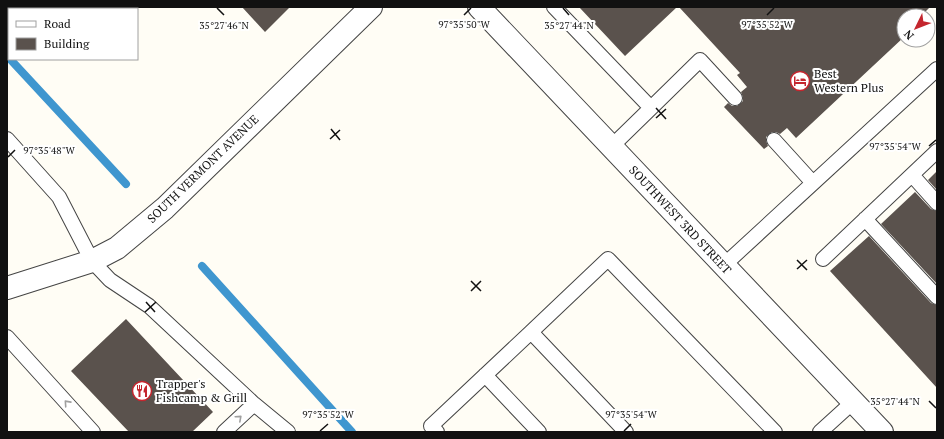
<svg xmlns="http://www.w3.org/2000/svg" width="944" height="439" font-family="'PT Serif',serif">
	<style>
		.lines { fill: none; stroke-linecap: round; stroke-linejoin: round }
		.stream { stroke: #3f96cf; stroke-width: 8 }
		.building { fill: #5a524d }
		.lane-casing { stroke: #444; stroke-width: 16 }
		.street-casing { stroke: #444; stroke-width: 24 }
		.lane { stroke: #fff; stroke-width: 14 }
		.street { stroke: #fff; stroke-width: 22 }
		.oneway { stroke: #a0a0a0 }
		.ticks { fill: none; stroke: #111; stroke-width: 1.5 }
		.labels { text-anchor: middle; stroke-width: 4; stroke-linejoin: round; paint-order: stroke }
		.poi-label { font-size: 12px; fill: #111; stroke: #fff; text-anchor: start }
		.street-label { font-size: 12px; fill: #111; stroke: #fff }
		.ticks-label { font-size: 10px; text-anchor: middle; fill: #111; stroke: #fff; stroke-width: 4; stroke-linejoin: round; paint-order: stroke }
	</style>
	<rect width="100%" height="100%" fill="#fffdf5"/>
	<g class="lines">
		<path class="stream" d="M10 59 126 184
			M202 266 352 432"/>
	</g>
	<path class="building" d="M242 7H290L265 32Z
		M579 7H677L625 56Z
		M679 7H930L921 16H904V37L796 138 787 128 780 134 776 132H772L766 137V141L768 146 764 149 724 107 728 103 732 106H737L743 101V97L741 92 747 87 737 75 740 73Z
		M937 171V190L928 180Z
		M915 192 931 209 937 211V284L881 224Z
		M869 236 931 303 937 305V388L830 271Z
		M126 319 213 412 192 432H129L71 371Z"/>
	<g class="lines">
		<defs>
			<path id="lane" d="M554 7 651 108 611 147
				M651 108 700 60 735 98
				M7 139 59 197 92 261 110 280 149 306 254 404 288 432
				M774 140 813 183
				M912 175 937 203
				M865 219 937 297
				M823 259 937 151
				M723 266 937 69
				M531 332 608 259 775 432
				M7 337 93 432
				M485 375 539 432
				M224 432 254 404
				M437 432 431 426 531 332 626 432
				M820 432 853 402"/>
			<path id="street" d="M479 7 882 432
				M7 288 92 261 117 248 165 208 371 7"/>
		</defs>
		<use href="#lane" class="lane-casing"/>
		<use href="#street" class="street-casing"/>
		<use href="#lane" class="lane"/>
		<use href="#street" class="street"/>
	</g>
	<defs><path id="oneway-chevron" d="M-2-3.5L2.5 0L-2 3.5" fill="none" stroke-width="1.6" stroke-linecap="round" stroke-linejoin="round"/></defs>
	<g class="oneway">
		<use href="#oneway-chevron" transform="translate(67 403) rotate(-132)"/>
		<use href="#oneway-chevron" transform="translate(239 418) rotate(-42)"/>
	</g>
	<path class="ticks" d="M217 8 224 15M563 8 569 15M464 15 471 8M767 15 774 8M656 108 666 119M656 118 666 109M331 129 340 140M330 139 340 130M929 146 936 140M8 157 15 150M797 260 807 270M797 269 807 260M471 281 481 291M471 291 481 281M146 302 155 312M145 312 156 302M929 401 936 408M320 431 328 424M624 431 631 424"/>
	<defs>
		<symbol id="hotel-ring" viewBox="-11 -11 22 22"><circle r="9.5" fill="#fff" stroke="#c4262e" stroke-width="1.5"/><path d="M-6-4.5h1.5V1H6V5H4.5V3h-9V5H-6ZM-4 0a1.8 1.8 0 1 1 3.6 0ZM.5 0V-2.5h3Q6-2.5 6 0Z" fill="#c4262e"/></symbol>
		<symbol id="restaurant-ring" viewBox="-11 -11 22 22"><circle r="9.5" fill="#fff" stroke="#c4262e" stroke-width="1.5"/><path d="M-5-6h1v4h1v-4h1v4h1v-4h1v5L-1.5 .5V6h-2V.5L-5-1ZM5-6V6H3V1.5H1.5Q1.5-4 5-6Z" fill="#c4262e"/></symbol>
	</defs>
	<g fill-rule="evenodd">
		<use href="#hotel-ring" x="789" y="70" width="22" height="22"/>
		<use href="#restaurant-ring" x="131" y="380" width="22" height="22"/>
	</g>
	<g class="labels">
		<g class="poi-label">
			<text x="814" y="78">Best<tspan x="814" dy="14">Western Plus</tspan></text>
			<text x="156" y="388">Trapper's<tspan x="156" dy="14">Fishcamp &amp; Grill</tspan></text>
		</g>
		<g class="street-label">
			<text transform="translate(203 169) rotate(-44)" y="4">SOUTH VERMONT AVENUE</text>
			<text transform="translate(680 220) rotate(47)" y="4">SOUTHWEST 3RD STREET</text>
		</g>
	</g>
	<g class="ticks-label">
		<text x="464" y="28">97°35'50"W</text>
		<text x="767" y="28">97°35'52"W</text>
		<text x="224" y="29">35°27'46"N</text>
		<text x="569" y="29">35°27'44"N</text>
		<text x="895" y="150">97°35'54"W</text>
		<text x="49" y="154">97°35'48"W</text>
		<text x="895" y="405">35°27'44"N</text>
		<text x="328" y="418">97°35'52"W</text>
		<text x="631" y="418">97°35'54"W</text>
	</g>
	<rect width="944" height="439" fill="none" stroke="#111111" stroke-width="16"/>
	<rect x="8" y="8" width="130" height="52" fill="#ffffff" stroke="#a0a0a0"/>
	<rect x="16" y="21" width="20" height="6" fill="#ffffff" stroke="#a0a0a0"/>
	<text x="44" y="28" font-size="12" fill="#111111">Road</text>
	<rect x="16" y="38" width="20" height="12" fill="#5a524d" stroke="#a0a0a0"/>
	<text x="44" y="48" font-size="12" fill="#111111">Building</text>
	<g transform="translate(916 28) rotate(227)"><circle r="19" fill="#ffffff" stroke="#a0a0a0"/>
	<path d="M0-3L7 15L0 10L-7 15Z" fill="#c4262e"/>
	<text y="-6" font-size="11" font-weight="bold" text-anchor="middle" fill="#111111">N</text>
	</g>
</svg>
